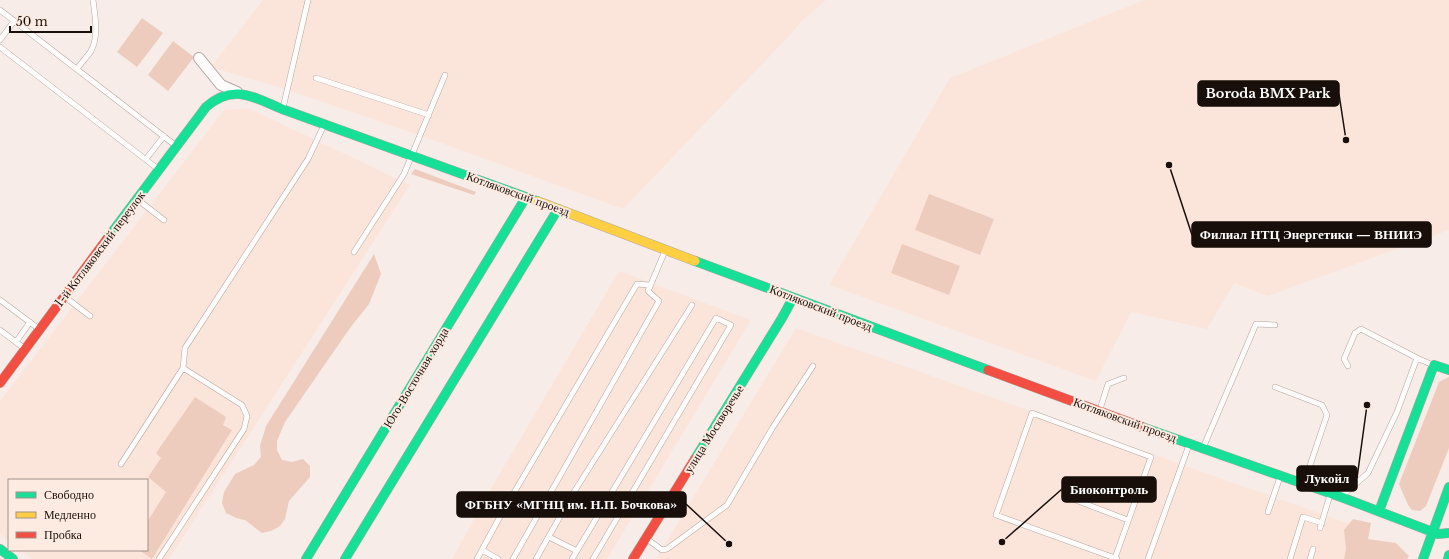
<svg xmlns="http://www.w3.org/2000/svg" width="1449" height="559" font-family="'Libre Baskerville',serif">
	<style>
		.built { fill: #fbe5db }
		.green { fill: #edccbe }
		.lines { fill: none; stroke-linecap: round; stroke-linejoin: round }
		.lane-casing { stroke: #b1a7a2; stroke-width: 6 }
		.street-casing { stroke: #b1a7a2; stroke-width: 12 }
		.fast-casing { stroke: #b1a7a2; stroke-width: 10 }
		.slow-casing { stroke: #b1a7a2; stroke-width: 10 }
		.jam-casing { stroke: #b1a7a2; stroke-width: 10 }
		.lane { stroke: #fefcfb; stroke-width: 5 }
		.street { stroke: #fefcfb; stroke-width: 10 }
		.fast { stroke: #16e098; stroke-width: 9 }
		.slow { stroke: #ffcf43; stroke-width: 9 }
		.jam { stroke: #f24e42; stroke-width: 9 }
		.labels { text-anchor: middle; stroke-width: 4; stroke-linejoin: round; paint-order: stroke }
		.street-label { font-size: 12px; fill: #190f0a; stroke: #fdeae1 }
		.leader { fill: none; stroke: #190f0a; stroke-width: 1.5 }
		.callout-dot { fill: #190f0a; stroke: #fdeae1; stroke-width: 1.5 }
		.callout { fill: #190f0a; stroke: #190f0a; stroke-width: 1.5 }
		.callout-label { font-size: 13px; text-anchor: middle; font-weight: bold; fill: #fff }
	</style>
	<rect width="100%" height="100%" fill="#f7ece7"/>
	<path class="built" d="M263 0H826L800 23 789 36 623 209 436 141 288 90 211 67Z
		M1144 0H1449V230L1268 296 1234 283 1207 329 1131 312 1096 381 829 285 950 78Z
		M248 108 410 185 169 559H32L20 550H147V480H9V541L0 534V401L224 110Z
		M619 271 751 320 607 559H452L489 492Z
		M796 328 1367 530 1357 559H656Z"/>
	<path class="green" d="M142 18 163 33 137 67 117 52Z
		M173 41 194 57 168 91 148 75Z
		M415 169 476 192 474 195 411 174Z
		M929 194 994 219 980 255 915 230Z
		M902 244 960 266 949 295 891 273Z
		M374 254 381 274 369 304 350 328 285 422 277 441V450L282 460 292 462 303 459 310 466V477L289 501 285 519 280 526 271 531 262 533 245 520 236 518 226 513 222 503 224 492 235 474 254 465 261 457 260 446 266 426Z
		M1449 377V448L1426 506 1420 511 1412 510 1408 505 1399 484 1439 382Z
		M195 397 226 417 223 425 232 430 152 559 139 550H147V522L166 492 148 477 161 458 156 453Z
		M1353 519 1371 523 1368 539 1396 543 1409 556 1407 559H1344L1346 549 1344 530Z"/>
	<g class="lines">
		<defs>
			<path id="lane" d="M0 10 175 145
				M0 40 14 21
				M0 47 158 169
				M77 69C81 63 87 57 91 51 99 36 95 16 93 0
				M316 78 429 115
				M283 108 308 0
				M146 159 164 136
				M138 200 164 220
				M354 252 404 174 445 75
				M65 297 90 316
				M0 300 39 329
				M0 330 25 349
				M16 342 30 322
				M1348 366 1344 359 1355 333 1361 329 1417 358 1433 365
				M1275 387 1322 405 1327 415 1304 483
				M1100 409 1108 384 1124 378
				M1203 448 1256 324 1275 325
				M121 464 183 368 185 348 308 159 324 125
				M1343 495 1368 473 1397 412 1417 358
				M1070 498 1128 520
				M1268 512 1280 477
				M1320 528 1330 495
				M549 537 577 551
				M647 539 662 550 667 549 727 505 773 427 813 366
				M482 550 498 559
				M1115 558 1151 457 1032 413 996 515 1115 558 1117 559
				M159 559 244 429 247 416 242 405 183 368
				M477 559 502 513 637 284 649 285
				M513 559 659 301 648 291 665 251
				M536 559 574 492 692 305
				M572 559 716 318 731 325 593 559
				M1148 559 1189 445
				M1290 559 1303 517 1322 523
				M1310 559 1313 549"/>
			<path id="street" d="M199 58 221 85 237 92"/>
			<path id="fast" d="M107 239 206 107C233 83 253 97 282 109L537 201
				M695 261 988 370
				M1142 427 1341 497 1438 534 1449 533
				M695 459 782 318 793 298
				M1379 511 1434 365 1449 370
				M0 549 13 559
				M306 559 526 197
				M345 559 558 209
				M1423 559 1449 487
				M1448 559 1449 555"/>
			<path id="slow" d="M537 201 695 261"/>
			<path id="jam" d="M988 370 1142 427
				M0 383 107 239
				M633 559 695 459"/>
		</defs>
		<use href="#lane" class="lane-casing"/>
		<use href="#street" class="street-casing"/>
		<use href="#fast" class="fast-casing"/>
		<use href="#slow" class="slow-casing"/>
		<use href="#jam" class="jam-casing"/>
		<use href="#lane" class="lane"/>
		<use href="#street" class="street"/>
		<use href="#fast" class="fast"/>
		<use href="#slow" class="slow"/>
		<use href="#jam" class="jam"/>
	</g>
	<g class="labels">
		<g class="street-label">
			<text transform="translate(518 194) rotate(20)" y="4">Котляковский проезд</text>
			<text transform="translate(100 249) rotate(-53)" y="4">1-й Котляковский переулок</text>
			<text transform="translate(821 308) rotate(21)" y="4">Котляковский проезд</text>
			<text transform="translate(416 378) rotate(-59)" y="4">Юго-Восточная хорда</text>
			<text transform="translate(1125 420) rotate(20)" y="4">Котляковский проезд</text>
			<text transform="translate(714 429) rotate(-58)" y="4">улица Москворечье</text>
		</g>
	</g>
	<path class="leader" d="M1346 140L1339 94M1169 165L1192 235M1367 405L1357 478M1002 542L1062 489M729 544L686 504"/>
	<g class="callout-dot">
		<circle cx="1346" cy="140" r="4"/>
		<circle cx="1169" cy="165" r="4"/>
		<circle cx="1367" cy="405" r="4"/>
		<circle cx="1002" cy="542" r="4"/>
		<circle cx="729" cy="544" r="4"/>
	</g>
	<g class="callout">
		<rect x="1198" y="81" width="141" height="25" rx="4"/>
		<rect x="1192" y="222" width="239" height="25" rx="4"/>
		<rect x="1297" y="466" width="60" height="25" rx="4"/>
		<rect x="1062" y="477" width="94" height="25" rx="4"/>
		<rect x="457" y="492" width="229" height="25" rx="4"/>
	</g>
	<g class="callout-label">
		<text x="1268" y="98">Boroda BMX Park</text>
		<text x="1311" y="239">Филиал НТЦ Энергетики — ВНИИЭ</text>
		<text x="1327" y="483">Лукойл</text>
		<text x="1109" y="494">Биоконтроль</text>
		<text x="571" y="509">ФГБНУ «МГНЦ им. Н.П. Бочкова»</text>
	</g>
	<rect x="8" y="479" width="140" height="72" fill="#fdeae1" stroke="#a2928b"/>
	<rect x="16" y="492" width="20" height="6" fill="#16e098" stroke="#a2928b"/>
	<text x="44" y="499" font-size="12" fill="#190f0a">Свободно</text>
	<rect x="16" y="512" width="20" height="6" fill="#ffcf43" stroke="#a2928b"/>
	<text x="44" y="519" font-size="12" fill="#190f0a">Медленно</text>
	<rect x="16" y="532" width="20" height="6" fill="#f24e42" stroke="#a2928b"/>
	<text x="44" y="539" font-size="12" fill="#190f0a">Пробка</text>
	<path d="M10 26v6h81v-6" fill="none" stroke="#190f0a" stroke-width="2"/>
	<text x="16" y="26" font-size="12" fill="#190f0a" stroke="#fdeae1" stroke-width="3" paint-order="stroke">50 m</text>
</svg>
